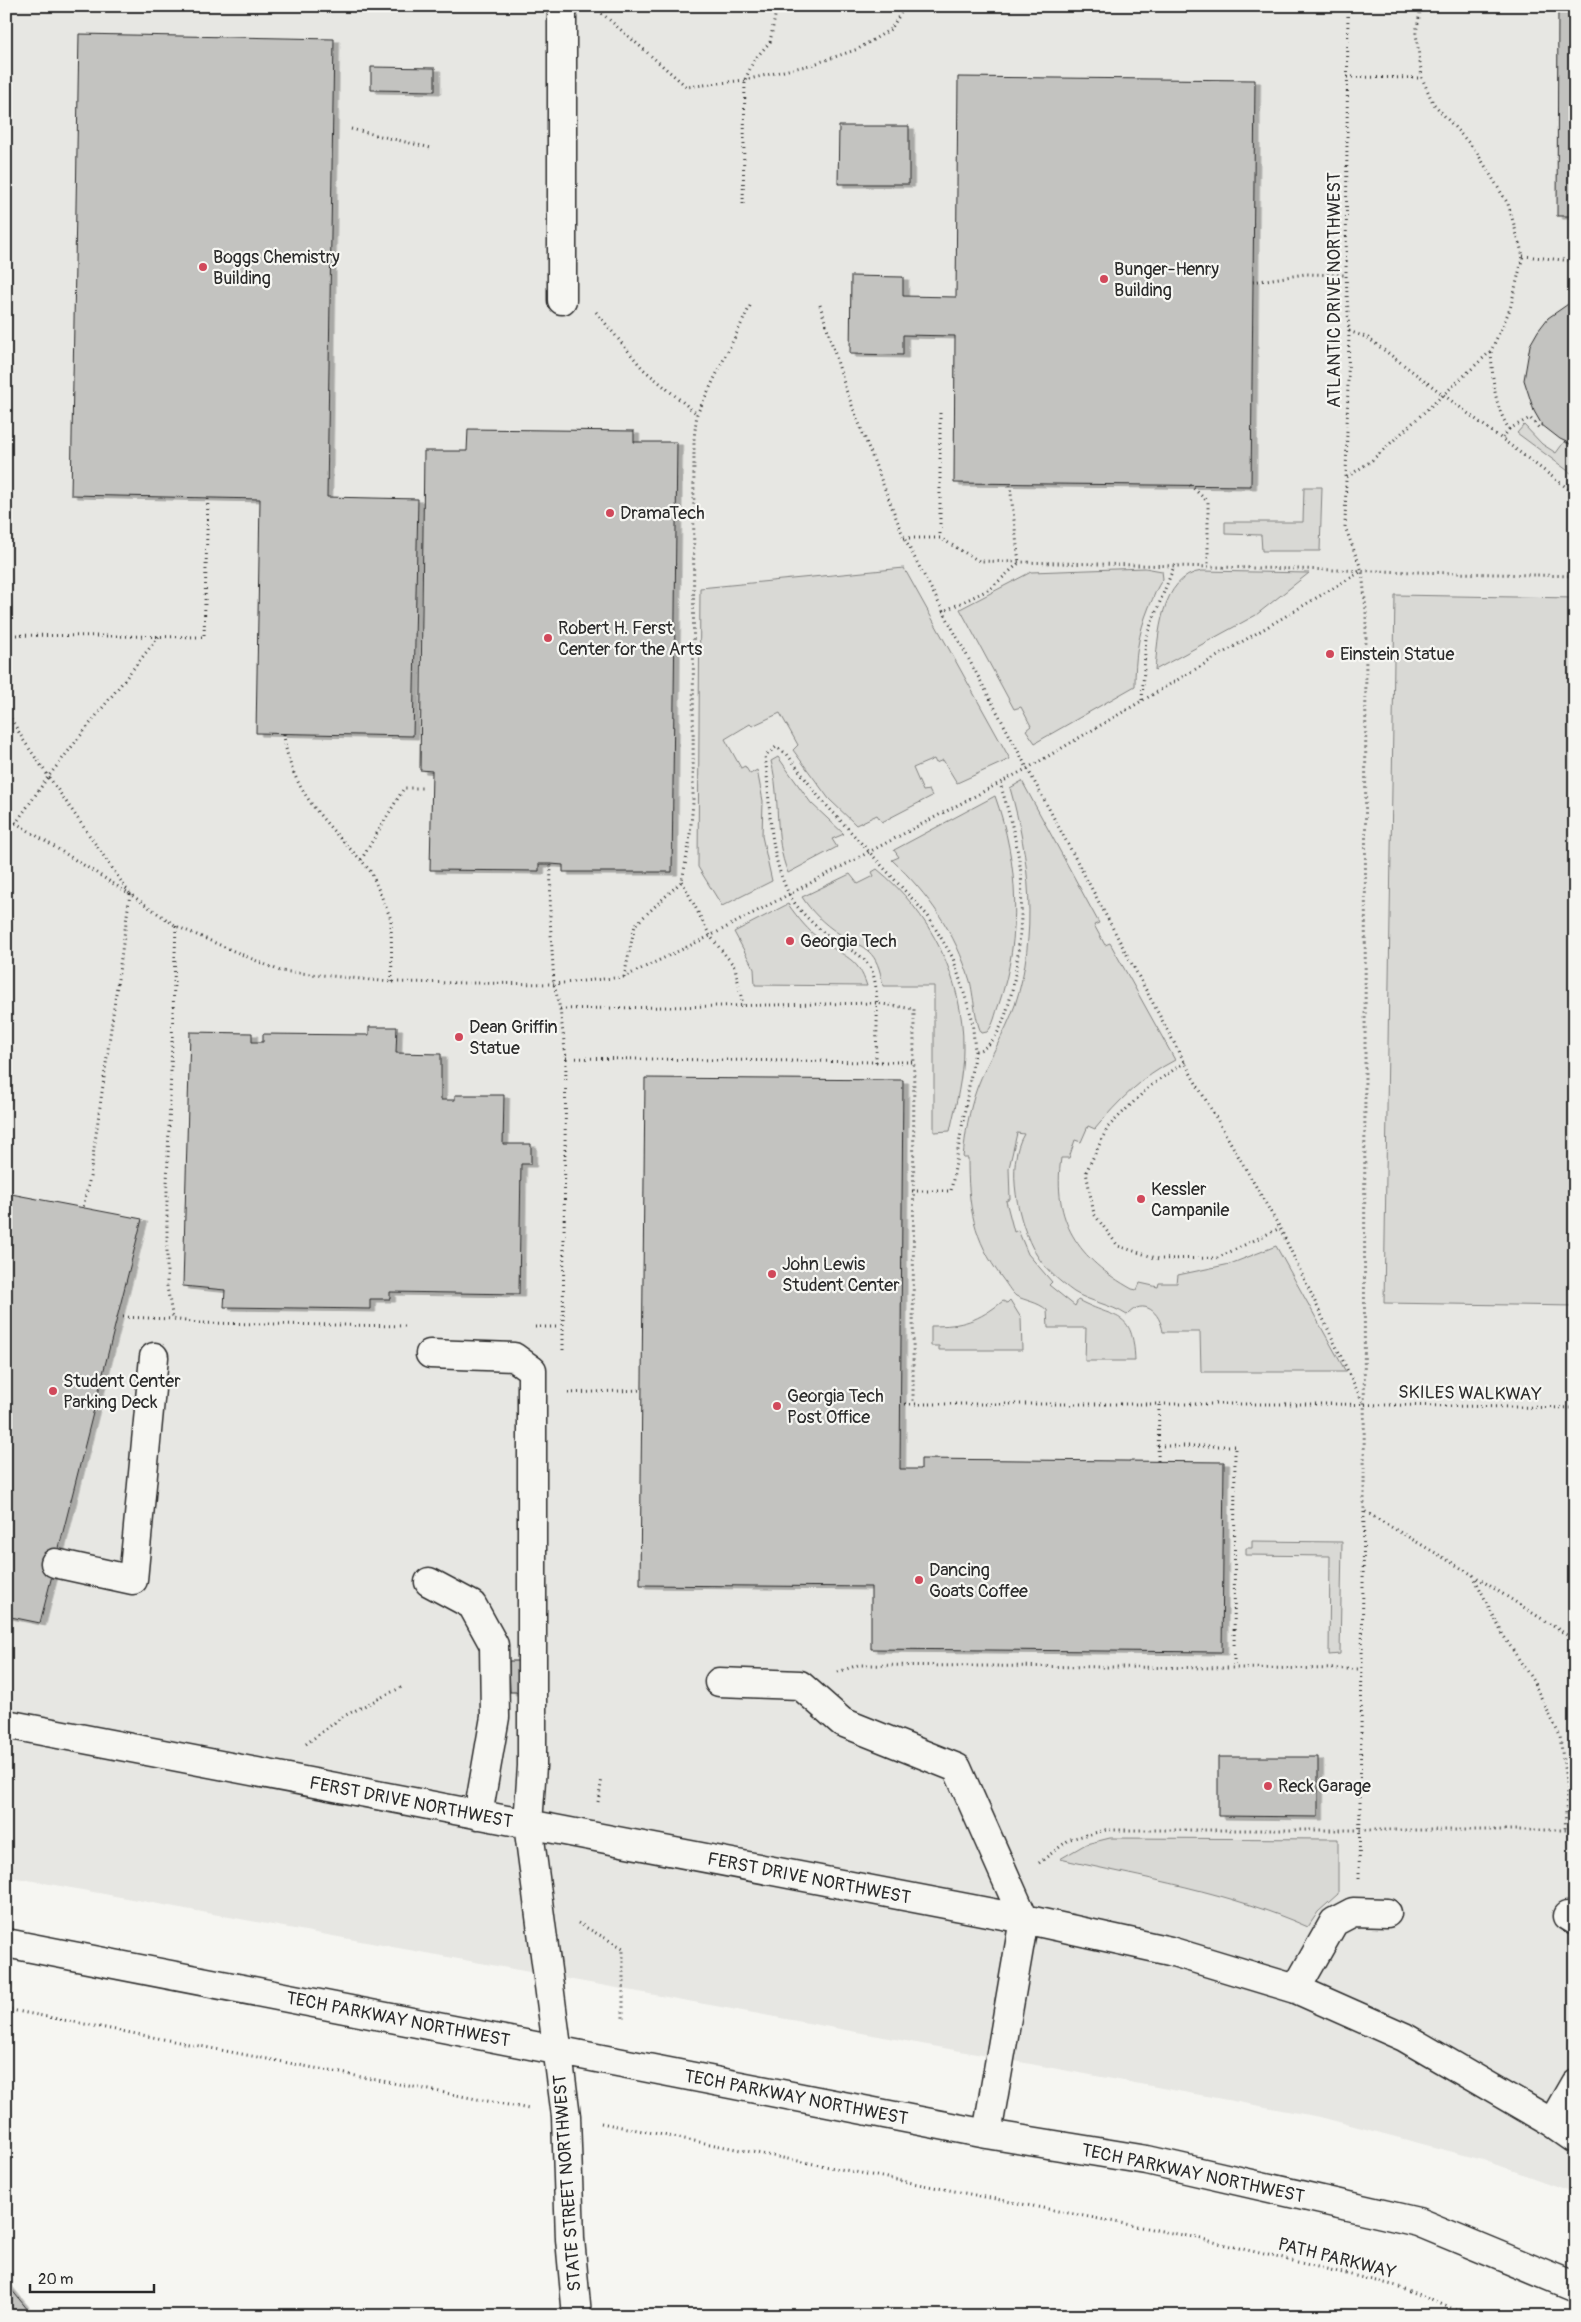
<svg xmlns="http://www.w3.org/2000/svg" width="1581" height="2322" font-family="Pangolin,sans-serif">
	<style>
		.built { fill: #e7e7e3 }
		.green { fill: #d9d9d5; stroke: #828280 }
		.building { fill: #c3c3c0; stroke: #2b2b2b; filter: url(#shadow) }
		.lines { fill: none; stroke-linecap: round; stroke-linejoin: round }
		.minor-casing { stroke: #2b2b2b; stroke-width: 31 }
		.path { stroke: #2b2b2b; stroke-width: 3; stroke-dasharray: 1 4; stroke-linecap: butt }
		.minor { stroke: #f6f6f2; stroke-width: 28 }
		.poi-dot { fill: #d1495b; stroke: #f6f6f2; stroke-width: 2 }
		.labels { text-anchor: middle; stroke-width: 4.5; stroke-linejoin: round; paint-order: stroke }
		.poi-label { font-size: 18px; fill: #2b2b2b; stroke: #f6f6f2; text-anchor: start }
		.street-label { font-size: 18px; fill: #2b2b2b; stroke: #f6f6f2 }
	</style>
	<defs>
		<filter id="shadow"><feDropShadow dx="5.5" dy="3" stdDeviation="0" flood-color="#0004"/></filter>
	</defs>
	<rect width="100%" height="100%" fill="#f6f6f2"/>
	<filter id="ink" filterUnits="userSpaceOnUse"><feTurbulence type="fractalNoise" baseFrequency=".02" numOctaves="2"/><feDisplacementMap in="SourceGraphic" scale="10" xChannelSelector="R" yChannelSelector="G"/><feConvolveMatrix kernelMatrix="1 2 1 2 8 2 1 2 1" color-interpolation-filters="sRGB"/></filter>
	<g filter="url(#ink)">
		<path class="built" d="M6 6H1575V2193L1483 2160 1320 2117 6 1876Z"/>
		<path class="green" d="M1524 425 1542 444 1556 453 1564 442 1575 446V476L1517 433Z
			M1304 487H1322L1320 551H1262L1261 535 1225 534V522H1303Z
			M904 568 1010 759 957 783 943 760 936 763 934 759 913 768 923 791 929 790 932 796 882 822 877 815 856 825 829 799 793 750 798 745 780 713 752 726 750 724 725 739 741 768 745 766 750 774 757 770 763 801 762 836 772 881 722 906 698 867 700 588Z
			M1145 568 1162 571 1163 579C1156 588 1154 597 1149 607 1138 634 1135 658 1135 686L1035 743 1026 730 1031 726 1021 707 1014 709 960 609 1031 572Z
			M1202 571 1309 573 1256 615 1155 670C1158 638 1160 576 1202 571Z
			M1395 595 1575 598V1306L1384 1303Z
			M778 757 811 803 844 834 832 839 837 847 788 873C773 837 781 798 771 761Z
			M1022 781 1099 923 1094 925 1105 945 1110 943 1175 1060C1142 1077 1118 1101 1095 1129L1088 1126 1081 1142 1075 1140 1069 1158H1061C1052 1221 1078 1259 1132 1289L1137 1290 1140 1283 1158 1287 1159 1283H1177L1178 1275 1230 1264 1276 1246 1346 1372H1201L1200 1332H1163C1160 1312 1144 1297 1127 1315 1110 1304 1090 1302 1074 1292 1060 1282 1045 1269 1036 1254 1018 1224 1005 1165 1024 1134L1017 1133 1009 1168 1010 1199 1006 1201 1014 1232 1018 1230 1028 1254 1052 1282 1049 1285 1075 1306 1078 1300C1117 1321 1133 1308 1135 1361H1085L1086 1328H1048L1047 1310C1038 1302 1026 1301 1016 1296 1011 1292 1006 1283 1002 1278 973 1239 968 1206 968 1158H963C965 1135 969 1110 977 1088 988 1059 1005 1034 1015 1005 1038 935 1030 858 1010 788Z
			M995 796C1019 863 1022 937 999 1004 995 1014 994 1025 987 1032L982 1033C976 1027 973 992 970 981 955 932 929 895 892 860L899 857 894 850Z
			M877 869C930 912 964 979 963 1048 963 1077 956 1104 950 1131L934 1132V986H883C877 949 867 950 838 933 824 924 811 911 802 897L850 874 858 884 874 876 872 872Z
			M788 904C798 918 808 931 822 941 844 957 858 957 867 986L755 985 754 969 734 932Z
			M1010 1300 1021 1318 1022 1350H939V1346H931V1326C963 1326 978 1321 1003 1301L1007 1303Z
			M1252 1541 1342 1542 1340 1654 1329 1655 1330 1556 1246 1555V1548H1252Z
			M1110 1838 1338 1839V1894L1318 1912 1308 1927C1229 1892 1144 1878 1060 1859L1086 1844Z"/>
		<path class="building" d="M1558 6H1575V446L1560 439 1542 425 1534 411 1524 380 1530 345 1538 331 1548 318 1574 300V216H1557Z
			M79 34 334 39 327 497 418 499 413 736 256 733 260 499 71 495Z
			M371 67 435 68V91L371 90Z
			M958 77 1255 80 1251 486 954 483 955 336 903 335V355L850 354 851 276 903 277V296L956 297Z
			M839 126H909V184H838Z
			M468 429 634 431V442H677L672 872H563V865L551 864H539V871L430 870 432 771 420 770 424 451H467Z
			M369 1027H397L396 1053 441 1054V1100H455V1095H504L503 1144H531V1164H521L519 1294 390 1292V1299H370V1309L224 1307 225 1290 183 1286 190 1032 252 1033V1042H263V1034L369 1035Z
			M645 1078 903 1080 900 1469H921V1459L1224 1462 1222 1652 871 1649V1587L640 1585Z
			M6 1193 142 1219 40 1623 6 1616Z
			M509 1661H521L522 1692H510Z
			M1218 1757H1318V1817L1218 1816Z
			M6 2283 33 2316H6Z"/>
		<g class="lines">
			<defs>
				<path id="minor" d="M562 6V300
					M430 1354 514 1357 532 1370V1766L528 1824 566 2116 570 2239 577 2316
					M55 1563 133 1580 154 1357
					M429 1582 472 1605 494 1645 495 1717 478 1815
					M719 1682 800 1685 842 1722 957 1768 1024 1919 987 2134
					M6 1724 1024 1919 1170 1951 1296 1989 1404 2037 1552 2123 1575 2139
					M1567 1916 1575 1921
					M6 1943 987 2134 1147 2160 1418 2222 1575 2287
					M1296 1989 1334 1922 1353 1912 1387 1913
					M1552 2123 1575 2083"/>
			</defs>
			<use href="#minor" class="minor-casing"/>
			<path class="path" d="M1348 6 1346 275 1349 331 1345 527 1362 571 1366 610 1364 1511 1473 1575 1575 1640
				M598 10 687 87 745 80 814 64 858 49 891 29 905 6
				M1347 77 1422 78
				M351 129 431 148
				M743 204 745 80 754 60 770 42 777 6
				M1523 256 1574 261
				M1253 282 1305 274 1346 275
				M820 305 846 390 904 538 1193 1078 1280 1228 1363 1403
				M596 312 643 369 697 414
				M1349 331 1368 338 1575 494
				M1491 352C1493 381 1494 405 1509 429L1503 438
				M940 413V538
				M1509 429 1530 418 1539 428 1542 425
				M1347 477 1370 462 1491 351 1510 309 1523 256 1508 204 1476 151 1433 103 1422 78 1416 33 1421 6
				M1190 485 1208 502V565
				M904 538H940L979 561 1575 576
				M942 612 990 589 1019 563 1010 485
				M6 635 204 637 208 498
				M1142 700 1146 637 1175 564
				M6 710 24 741 130 894 176 926 280 971 392 982 554 984 624 977 710 936 1028 768 1362 571
				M284 734C288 786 326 824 361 860
				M6 819 16 823 130 894 90 1177 83 1208
				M6 828 16 823 48 777 159 636
				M682 881 710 936 735 967 743 1005
				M176 926 167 1184V1287L173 1319 198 1323 408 1326
				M624 977 635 925 682 881 689 845 693 803 694 438 697 414 751 304
				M392 982 391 919 371 872 361 860 404 788H425
				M560 1009 876 1003 914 1009 913 1403
				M566 1058 876 1062C876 1039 880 995 873 974 867 954 846 949 831 938 816 927 798 911 789 894 767 851 771 802 765 756L776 747 787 754 818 796 928 916 953 958 972 1018 975 1051C1018 1047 1024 907 1021 873 1017 841 1009 813 1000 783
				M876 1062H913
				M1185 1062 1149 1087 1108 1127 1086 1172 1094 1214 1118 1246 1159 1259 1217 1258 1280 1228
				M912 1191H951L975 1051
				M123 1317 173 1319
				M535 1327H563L566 1058 560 1009 554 984 550 917 551 864
				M563 1350V1327
				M568 1393 642 1390
				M900 1404H1329L1575 1408
				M1158 1446H1235L1234 1668
				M1158 1461 1159 1403
				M1473 1575 1503 1635 1533 1681 1560 1736 1567 1790 1565 1830
				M838 1672 858 1665 1361 1669
				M306 1744 342 1717 402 1687
				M598 1802 602 1778
				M1039 1863 1070 1839 1106 1830H1575
				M1359 1878 1364 1511
				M578 1923 623 1948V2019
				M6 2009 529 2109
				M601 2123 1193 2237 1397 2286 1470 2316"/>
			<use href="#minor" class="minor"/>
		</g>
	</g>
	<g class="poi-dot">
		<circle cx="203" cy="267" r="5"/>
		<circle cx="1104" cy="279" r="5"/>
		<circle cx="610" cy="513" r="5"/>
		<circle cx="548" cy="638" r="5"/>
		<circle cx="1330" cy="654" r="5"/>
		<circle cx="790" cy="941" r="5"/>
		<circle cx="459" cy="1037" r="5"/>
		<circle cx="1141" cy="1199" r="5"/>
		<circle cx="772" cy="1274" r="5"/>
		<circle cx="53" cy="1391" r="5"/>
		<circle cx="777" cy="1406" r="5"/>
		<circle cx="919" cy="1580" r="5"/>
		<circle cx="1268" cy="1786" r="5"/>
	</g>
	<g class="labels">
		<g class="poi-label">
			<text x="213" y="263">Boggs Chemistry<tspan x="213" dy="21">Building</tspan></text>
			<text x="1114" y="275">Bunger-Henry<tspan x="1114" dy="21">Building</tspan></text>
			<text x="620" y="519">DramaTech</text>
			<text x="558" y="634">Robert H. Ferst<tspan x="558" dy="21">Center for the Arts</tspan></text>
			<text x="1340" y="660">Einstein Statue</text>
			<text x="800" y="947">Georgia Tech</text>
			<text x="469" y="1033">Dean Griffin<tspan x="469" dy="21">Statue</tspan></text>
			<text x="1151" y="1195">Kessler<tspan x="1151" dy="21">Campanile</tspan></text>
			<text x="782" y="1270">John Lewis<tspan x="782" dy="21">Student Center</tspan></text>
			<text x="63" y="1387">Student Center<tspan x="63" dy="21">Parking Deck</tspan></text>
			<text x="787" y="1402">Georgia Tech<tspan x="787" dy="21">Post Office</tspan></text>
			<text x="929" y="1576">Dancing<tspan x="929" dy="21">Goats Coffee</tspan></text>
			<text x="1278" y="1792">Reck Garage</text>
		</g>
		<g class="street-label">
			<text transform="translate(1334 290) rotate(-90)" y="6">ATLANTIC DRIVE NORTHWEST</text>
			<text transform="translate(1470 1393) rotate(1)" y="6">SKILES WALKWAY</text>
			<text transform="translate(411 1802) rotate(11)" y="6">FERST DRIVE NORTHWEST</text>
			<text transform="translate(809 1878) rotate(11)" y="6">FERST DRIVE NORTHWEST</text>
			<text transform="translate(398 2019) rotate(11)" y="6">TECH PARKWAY NORTHWEST</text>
			<text transform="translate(796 2097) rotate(11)" y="6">TECH PARKWAY NORTHWEST</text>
			<text transform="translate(1193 2173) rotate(12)" y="6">TECH PARKWAY NORTHWEST</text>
			<text transform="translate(567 2183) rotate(-94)" y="6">STATE STREET NORTHWEST</text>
			<text transform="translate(1337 2258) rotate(14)" y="6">PATH PARKWAY</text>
		</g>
	</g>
	<rect width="1581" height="2322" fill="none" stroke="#f6f6f2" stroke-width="25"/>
	<rect x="12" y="12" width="1556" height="2297" fill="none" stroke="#2b2b2b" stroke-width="2" filter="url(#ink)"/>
	<path d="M30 2284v8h124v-8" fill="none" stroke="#2b2b2b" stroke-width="2.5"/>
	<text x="38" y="2284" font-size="15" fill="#2b2b2b" stroke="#f6f6f2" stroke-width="4" paint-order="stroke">20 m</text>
</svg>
